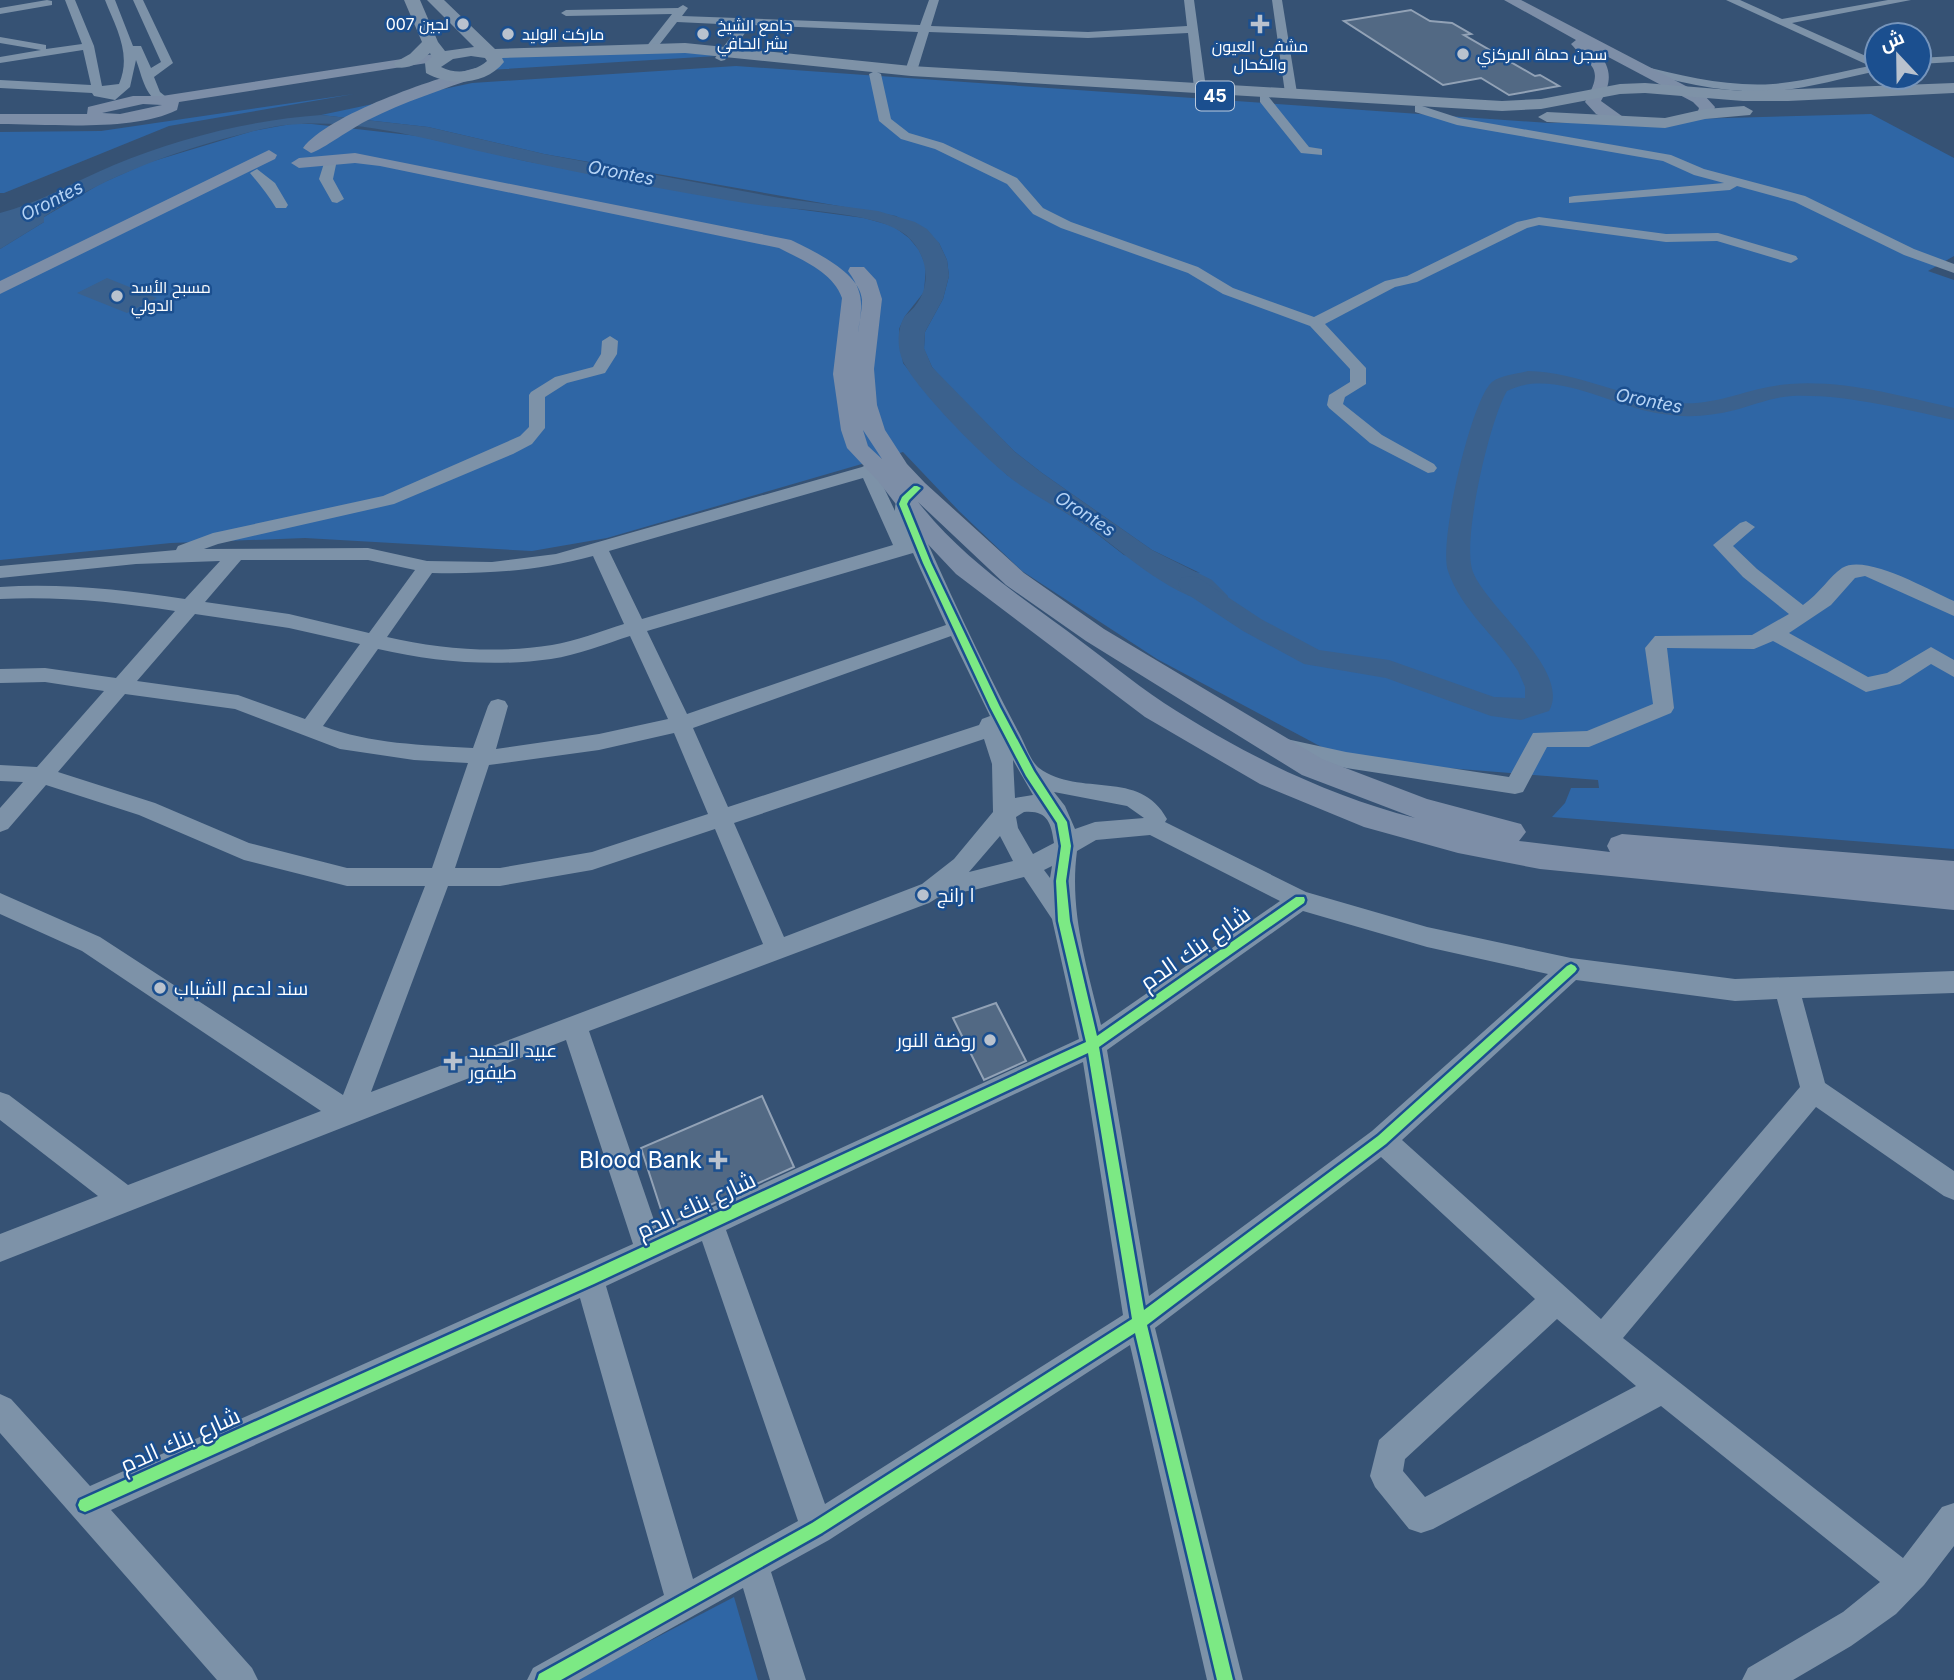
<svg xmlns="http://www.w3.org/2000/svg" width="1954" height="1680" font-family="Inter,Cairo,sans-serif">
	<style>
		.green { fill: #2f66a5 }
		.water { fill: #3b618d }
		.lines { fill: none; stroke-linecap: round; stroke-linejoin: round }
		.river { fill: #3b618d; fill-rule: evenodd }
		.building { fill: #526984; stroke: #92a2b6; stroke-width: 2 }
		.minor { fill: #7d92a8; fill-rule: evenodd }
		.major { fill: #7d8ea7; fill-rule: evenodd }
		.highway { fill: #7e92a7; fill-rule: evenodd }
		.cycleway-casing { stroke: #1b4f8f; stroke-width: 5 }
		.cycleway { fill: #7ce984; fill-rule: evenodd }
		.poi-dot { fill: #b9c2ce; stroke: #1b4f8f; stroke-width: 2.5 }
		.labels { text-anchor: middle; stroke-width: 5; stroke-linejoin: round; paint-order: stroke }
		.far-poi-label { font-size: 16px; fill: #fff; stroke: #1b4f8f; text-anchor: start }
		.shield { fill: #1b4f8f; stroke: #bbcadd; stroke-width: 2 }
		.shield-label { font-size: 18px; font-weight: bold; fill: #fff }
		.far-water-label { font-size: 18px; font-style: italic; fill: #b5d3f5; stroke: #1b4f8f }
		.poi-label { font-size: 19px; fill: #fff; stroke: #1b4f8f; text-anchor: start }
		.near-street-label { font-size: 23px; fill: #fff; stroke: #1b4f8f }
		.near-poi-label { font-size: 23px; fill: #fff; stroke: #1b4f8f; text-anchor: end }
	</style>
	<rect width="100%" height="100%" fill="#365274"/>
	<path class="green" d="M664 50 717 56 489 70 499 57Z
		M736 66 1549 123 1871 114 1954 158V256L1928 271 1954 280V849L1552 817 1565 803 1571 788H1599L1598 780 1346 760 1157 659 1022 571 959 511 903 452 607 538 532 551 305 538 171 543 0 560V249L44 222V217L100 184 147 163 253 131 291 124H312L418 136 525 161 750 203 864 218 893 226 909 238 919 250 926 266 924 292 905 316 899 329 903 363 932 400 1007 475 1088 527 1124 555 1200 573 1152 550 1042 473 1015 452 948 386 932 367 924 349 925 332 943 299 949 276 947 260 939 243 896 216 544 154 428 127 321 115 472 83Z
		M354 94 169 126 4 193H0V132L101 131Z
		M734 1597 758 1680H575Z"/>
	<path class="water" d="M321 115 428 127 544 154 780 198 878 211 915 222 927 229 939 243 947 260 949 276 943 299 925 332 924 348 932 367 1015 452 1042 473 1152 550 1212 580 1228 596 1225 605C1176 602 1127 555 1088 527 1066 512 1042 500 1020 485 990 464 923 397 905 365 897 352 896 329 905 316 906 315 914 308 915 306 933 284 927 253 906 235 876 211 791 210 751 204 668 191 584 174 501 156 432 141 359 117 286 125 265 127 244 134 223 139 159 157 99 180 44 217V222L0 249V213C39 203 76 181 114 165 178 138 251 120 321 115Z
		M107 278 157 298 127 313 77 293Z"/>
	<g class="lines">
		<path class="river" d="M1528 371C1580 372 1627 400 1679 403 1718 406 1752 386 1790 384 1845 380 1900 396 1954 408V420C1901 409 1846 394 1792 396 1772 397 1754 405 1735 410 1708 417 1683 418 1656 413 1610 405 1552 368 1507 391 1490 419 1461 542 1473 572 1487 608 1572 671 1549 711L1521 720 1491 716 1386 678 1304 664 1243 631 1181 590 1178 584 1181 578 1190 576 1199 578 1261 619 1319 650 1389 660 1494 697 1525 698V687L1518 671C1497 637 1461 610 1448 571 1438 544 1471 400 1492 382 1501 375 1517 374 1528 371Z"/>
	</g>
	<path class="building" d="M1411 10 1430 21 1452 23 1471 34 1464 35 1535 76 1540 75 1559 86 1509 95 1481 78 1443 85 1344 21Z
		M996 1003 1026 1061 984 1080 953 1018Z
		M762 1096 794 1167 666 1225 641 1148Z"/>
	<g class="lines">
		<path class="minor" d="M47 0 52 1V5L0 14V8Z
			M65 0H75L94 46 102 86 119 84C132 54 116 28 105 0H115L133 46H141L151 68 161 62 133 0H143L173 63 154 77 160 92 170 100 168 103C146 105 142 75 136 60L130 87 115 100 94 96 92 93 0 88V80L91 85 83 50 0 63V57L41 50 0 43V37L46 45V49L82 44Z
			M929 0H939L931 26 1088 32 1187 26 1184 0H1194L1206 88 1200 92 1194 88 1188 33 1088 38 929 32 917 71 911 74 905 71 918 32 751 25 725 60 721 61 715 58 740 25 677 22 656 49 652 50 646 47 672 14 566 16 561 13 566 10 678 8 683 5 688 8 682 16 920 25Z
			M1272 0H1282L1297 93 1291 97 1285 93Z
			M1726 0H1740L1782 19 1888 0H1911L1792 23 1877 61V71C1843 78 1810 88 1775 91 1727 94 1680 83 1635 70L1633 68 1639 65C1683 76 1727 87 1773 84 1806 81 1838 72 1870 66Z
			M1954 56V62L1919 64V58Z
			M875 71 881 74 891 119 909 133 943 143 1017 178 1043 208 1071 222 1198 267 1233 288 1314 317 1385 281 1407 276 1517 222 1539 217 1666 234 1718 233 1796 256 1798 259 1791 263 1717 241 1666 242 1539 225 1527 228 1417 282 1395 287 1325 324 1366 368V384L1345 397 1343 404 1382 435 1434 464 1437 468 1434 472 1428 473 1370 443 1329 408 1327 405 1329 395 1350 382V369L1310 326 1223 294 1188 273 1061 228 1033 214 1007 184 935 149 901 139 879 121 869 74Z
			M1260 96H1268L1309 147 1322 149V155L1301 153 1260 102Z
			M1419 105 1459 118 1671 155 1704 169 1805 196 1914 249 1954 264V273L1904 255 1795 202 1737 186 1730 190 1569 203V197L1574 196 1724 183 1694 175 1663 161 1457 125 1415 112V106Z
			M331 156 337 160 333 179 344 199 337 203 332 202 319 179 325 160Z
			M257 169 275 183 288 205 286 208H276C268 195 260 185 250 173Z
			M610 336 618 341 617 354 605 373 567 383 545 397V428L532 444 513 454 394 504 218 544 204 549 368 548 427 561 492 562 556 554 862 467 880 458 889 463 877 473 895 511C895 499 899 491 911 488L920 493 914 500 913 510C946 585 980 659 1018 731 1024 741 1030 761 1039 768 1080 798 1140 768 1167 819L1165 822 1306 892 1427 927 1571 958 1735 979 1954 971V993L1802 998 1825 1083 1954 1171V1200L1944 1196 1816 1107 1623 1338 1903 1558 1942 1507 1954 1503V1546L1924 1585 1896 1614 1851 1646 1793 1680H1742L1748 1668 1843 1612 1880 1582 1661 1406 1433 1529 1421 1533 1409 1529 1375 1487 1370 1476 1379 1440 1535 1299 1381 1157 1155 1328 1243 1680H1207L1130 1345 829 1540 771 1572 806 1680H770L743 1588 579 1680H527L533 1668 664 1595 580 1298 111 1510 252 1668 258 1680H217L0 1433V1394L11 1399 90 1486 633 1244 566 1040 0 1262V1234L98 1196 0 1120V1092L9 1095 128 1185 321 1111 82 951 0 914V893L100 937 343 1095 425 886H347L244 860 139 815 46 785 8 829 0 832V808L23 782 0 781V765L37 767 104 691 45 682 0 683V669L45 668 116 678 175 611C117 602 59 596 0 599V587C63 583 123 590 185 599L220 561 136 564 0 578V566L176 550 178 546 213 533 383 496 520 436 529 427V395L531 392 555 377 593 367 601 354 602 341ZM863 478 893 545 642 619 609 551ZM913 553 946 625 687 714 647 631ZM593 556 624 624C601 631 576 641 552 645 498 654 439 649 387 637L432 573C488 574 539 571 593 556ZM241 560H368L415 570 369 633 289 614 205 602ZM195 614 289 628 360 644 305 719 238 695 137 681ZM630 636 668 719 599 734 496 749 508 706 505 701 498 699 491 701 488 706 473 748C423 745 370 744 323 726L378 649C434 662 494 667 551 659 578 655 605 644 630 636ZM951 636 990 716 982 719 979 725 728 807 693 728ZM125 694 235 709 340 749 414 760 468 763 432 868H347L249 843 155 803 58 772ZM674 733 708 814 592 852 500 868H455L489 765 599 750ZM984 739 992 764 993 812 954 859 922 884 784 937 734 823ZM1013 760 1033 795 1015 798ZM1054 792 1127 806 1144 818 1095 822 1075 829 1065 806ZM1024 812C1047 810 1051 822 1054 843L1033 854 1018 828 1016 817ZM715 829 763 944 371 1092 448 886H500L592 870ZM1150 835 1280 901 1101 1025C1087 967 1069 911 1077 851L1096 840ZM1000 836 1013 861 969 872ZM1052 866 1050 878 1044 870ZM1024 877 1052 919 1079 1039 658 1232 589 1031 929 903 942 895 974 890ZM1303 911 1427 947 1548 974 1372 1131 1149 1296 1107 1050ZM1576 980 1735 1001 1777 999 1800 1087 1601 1319 1402 1140ZM1083 1062 1123 1315 825 1504 726 1230ZM702 1241 798 1521 693 1579 606 1286ZM1557 1319 1636 1386 1425 1497 1403 1471 1405 1459Z
			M1746 521 1755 527 1733 546 1757 569 1803 605C1819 594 1830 576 1842 568 1866 553 1930 591 1954 601V616L1865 576 1855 578 1831 605 1789 633 1868 677 1887 673 1931 647 1954 660V677L1931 664 1900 684 1866 692 1773 641 1754 649 1667 648 1674 708 1671 713 1589 747H1547L1523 792 1515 794 1346 768 1282 754 1274 752 1271 746 1274 740 1282 738 1346 752 1509 777 1533 733 1587 731 1653 704 1645 648 1655 636 1752 635 1789 614 1743 577 1713 545 1740 523Z"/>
		<path class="major" d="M1504 0H1521L1705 96 1715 107 1711 117H1699L1697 114 1699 108 1693 102 1597 51C1612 68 1612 82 1601 101L1626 119 1618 124 1596 114 1585 102C1605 67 1592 68 1571 44L1576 40Z
			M441 53 446 54 448 57 446 60 179 102 177 110C133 132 50 124 0 124V114H87L88 107 133 96H162ZM143 104 162 105 120 114 102 113Z
			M476 68 481 70 484 73 481 76C443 89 404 102 368 120 353 127 322 150 311 153L303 148C329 114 433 79 476 68Z
			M269 150 277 155 275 159 0 294V281Z
			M355 153 791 240C813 251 860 272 862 300 862 311 859 323 858 333 862 305 865 295 848 271L850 267H864L876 280 882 299 874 369 877 405 885 430 907 464 925 483 1024 573 1104 629 1322 759 1427 799 1521 824 1526 832 1519 841 1610 852 1607 846 1611 838 1622 834 1954 861V910L1540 869 1458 853 1364 827 1260 784 1145 717 956 574 923 539 878 481 847 448 841 430 833 374 842 298C833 272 802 260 779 248L380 166 355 163 299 168 291 163 299 158ZM863 430 882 459 868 446ZM918 502 1006 585 1086 641 1302 775 1415 818C1326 795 1241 753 1164 703 1131 681 1099 654 1066 630 1011 590 961 556 918 502Z"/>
		<path class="highway" d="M404 0H420L438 42 445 51 474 47 427 0H444L495 49 685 43 911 66 1502 101 1541 99 1620 84 1645 83 1743 91 1954 83V93L1788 101H1743L1645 93 1620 94 1541 109 1502 111 911 76 685 53 502 58 504 62C486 85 450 87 426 73L425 63 432 57 430 53C421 62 409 70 396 67L394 63 410 54 422 42ZM471 56 485 58 487 61C474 72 457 75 441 67L453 59Z
			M1744 106 1753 111 1750 115 1705 119 1665 128 1547 122 1538 117 1547 112 1665 118 1705 109Z"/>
		<defs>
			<path id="cycleway" d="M914 486H917L921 488 909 500 907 504 931 563 1000 707 1034 771 1067 822 1071 846 1066 881 1070 921 1097 1036 1296 897H1304L1305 900 1304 903 1099 1047 1144 1310 1378 1136 1567 966 1571 964 1575 966 1577 969 1575 972 1386 1144 1147 1325 1233 1680H1217L1135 1333 822 1533 561 1680H537L539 1674 812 1523 1132 1319 1088 1053 594 1284 90 1510 85 1512 80 1510 78 1505 80 1500 584 1274 1086 1042 1058 921 1056 881 1061 846 1057 823 1026 776 990 707 923 563 899 504 902 497Z"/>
		</defs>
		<use href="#cycleway" class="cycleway-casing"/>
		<use href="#cycleway" class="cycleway"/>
	</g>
	<g class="poi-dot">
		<circle cx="463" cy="24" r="7"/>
		<path d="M1256.5 13.5h7v7h7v7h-7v7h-7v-7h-7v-7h7z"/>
		<circle cx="508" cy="34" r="7"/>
		<circle cx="703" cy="34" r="7"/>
		<circle cx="1463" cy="54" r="7"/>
		<circle cx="117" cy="296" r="7"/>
		<circle cx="923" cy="895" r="7"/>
		<circle cx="160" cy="988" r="7"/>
		<circle cx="990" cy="1040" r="7"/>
		<path d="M449.5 1050.5h7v7h7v7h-7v7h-7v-7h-7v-7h7z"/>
		<path d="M714.5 1149.5h7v7h7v7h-7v7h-7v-7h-7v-7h7z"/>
	</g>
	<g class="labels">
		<g class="far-poi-label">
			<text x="449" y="30" text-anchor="end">لجين 007</text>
			<text x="717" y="31">جامع الشيخ<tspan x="717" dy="18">بشر الحافي</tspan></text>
			<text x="522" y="40">ماركت الوليد</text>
			<text x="1260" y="52" text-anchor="middle">مشفى العيون<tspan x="1260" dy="18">والكحال</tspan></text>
			<text x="1477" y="60">سجن حماة المركزي</text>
			<text x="131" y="293">مسبح الأسد<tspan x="131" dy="18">الدولي</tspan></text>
		</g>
		<rect class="shield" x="1196" y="81.5" width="38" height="29" rx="5"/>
		<g class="shield-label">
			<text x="1215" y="102">45</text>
		</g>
		<g class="far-water-label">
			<text transform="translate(621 173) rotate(11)" y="6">Orontes</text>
			<text transform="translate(52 201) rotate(-27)" y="6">Orontes</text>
			<text transform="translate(1649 401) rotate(11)" y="6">Orontes</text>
			<text transform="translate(1085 514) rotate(33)" y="6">Orontes</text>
		</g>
		<g class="poi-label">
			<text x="937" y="902">ا رانج</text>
			<text x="174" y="995">سند لدعم الشباب</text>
			<text x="976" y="1047" text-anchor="end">روضة النور</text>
			<text x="469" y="1057">عبيد الحميد<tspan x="469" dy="22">طيفور</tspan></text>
		</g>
		<g class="near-street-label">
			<text transform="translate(1195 948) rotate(-35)" y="8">شارع بنك الدم</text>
			<text transform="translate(696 1205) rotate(-25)" y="8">شارع بنك الدم</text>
			<text transform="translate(180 1440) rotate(-24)" y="8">شارع بنك الدم</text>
		</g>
		<g class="near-poi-label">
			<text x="702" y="1168">Blood Bank</text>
		</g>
	</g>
	<g transform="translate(1898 56) rotate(338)"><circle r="33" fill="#1b4f8f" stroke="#7695bc" stroke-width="2"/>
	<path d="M0-5L12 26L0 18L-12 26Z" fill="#b9c2ce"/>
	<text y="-10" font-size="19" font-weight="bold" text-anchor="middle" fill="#ffffff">ش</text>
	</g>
</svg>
